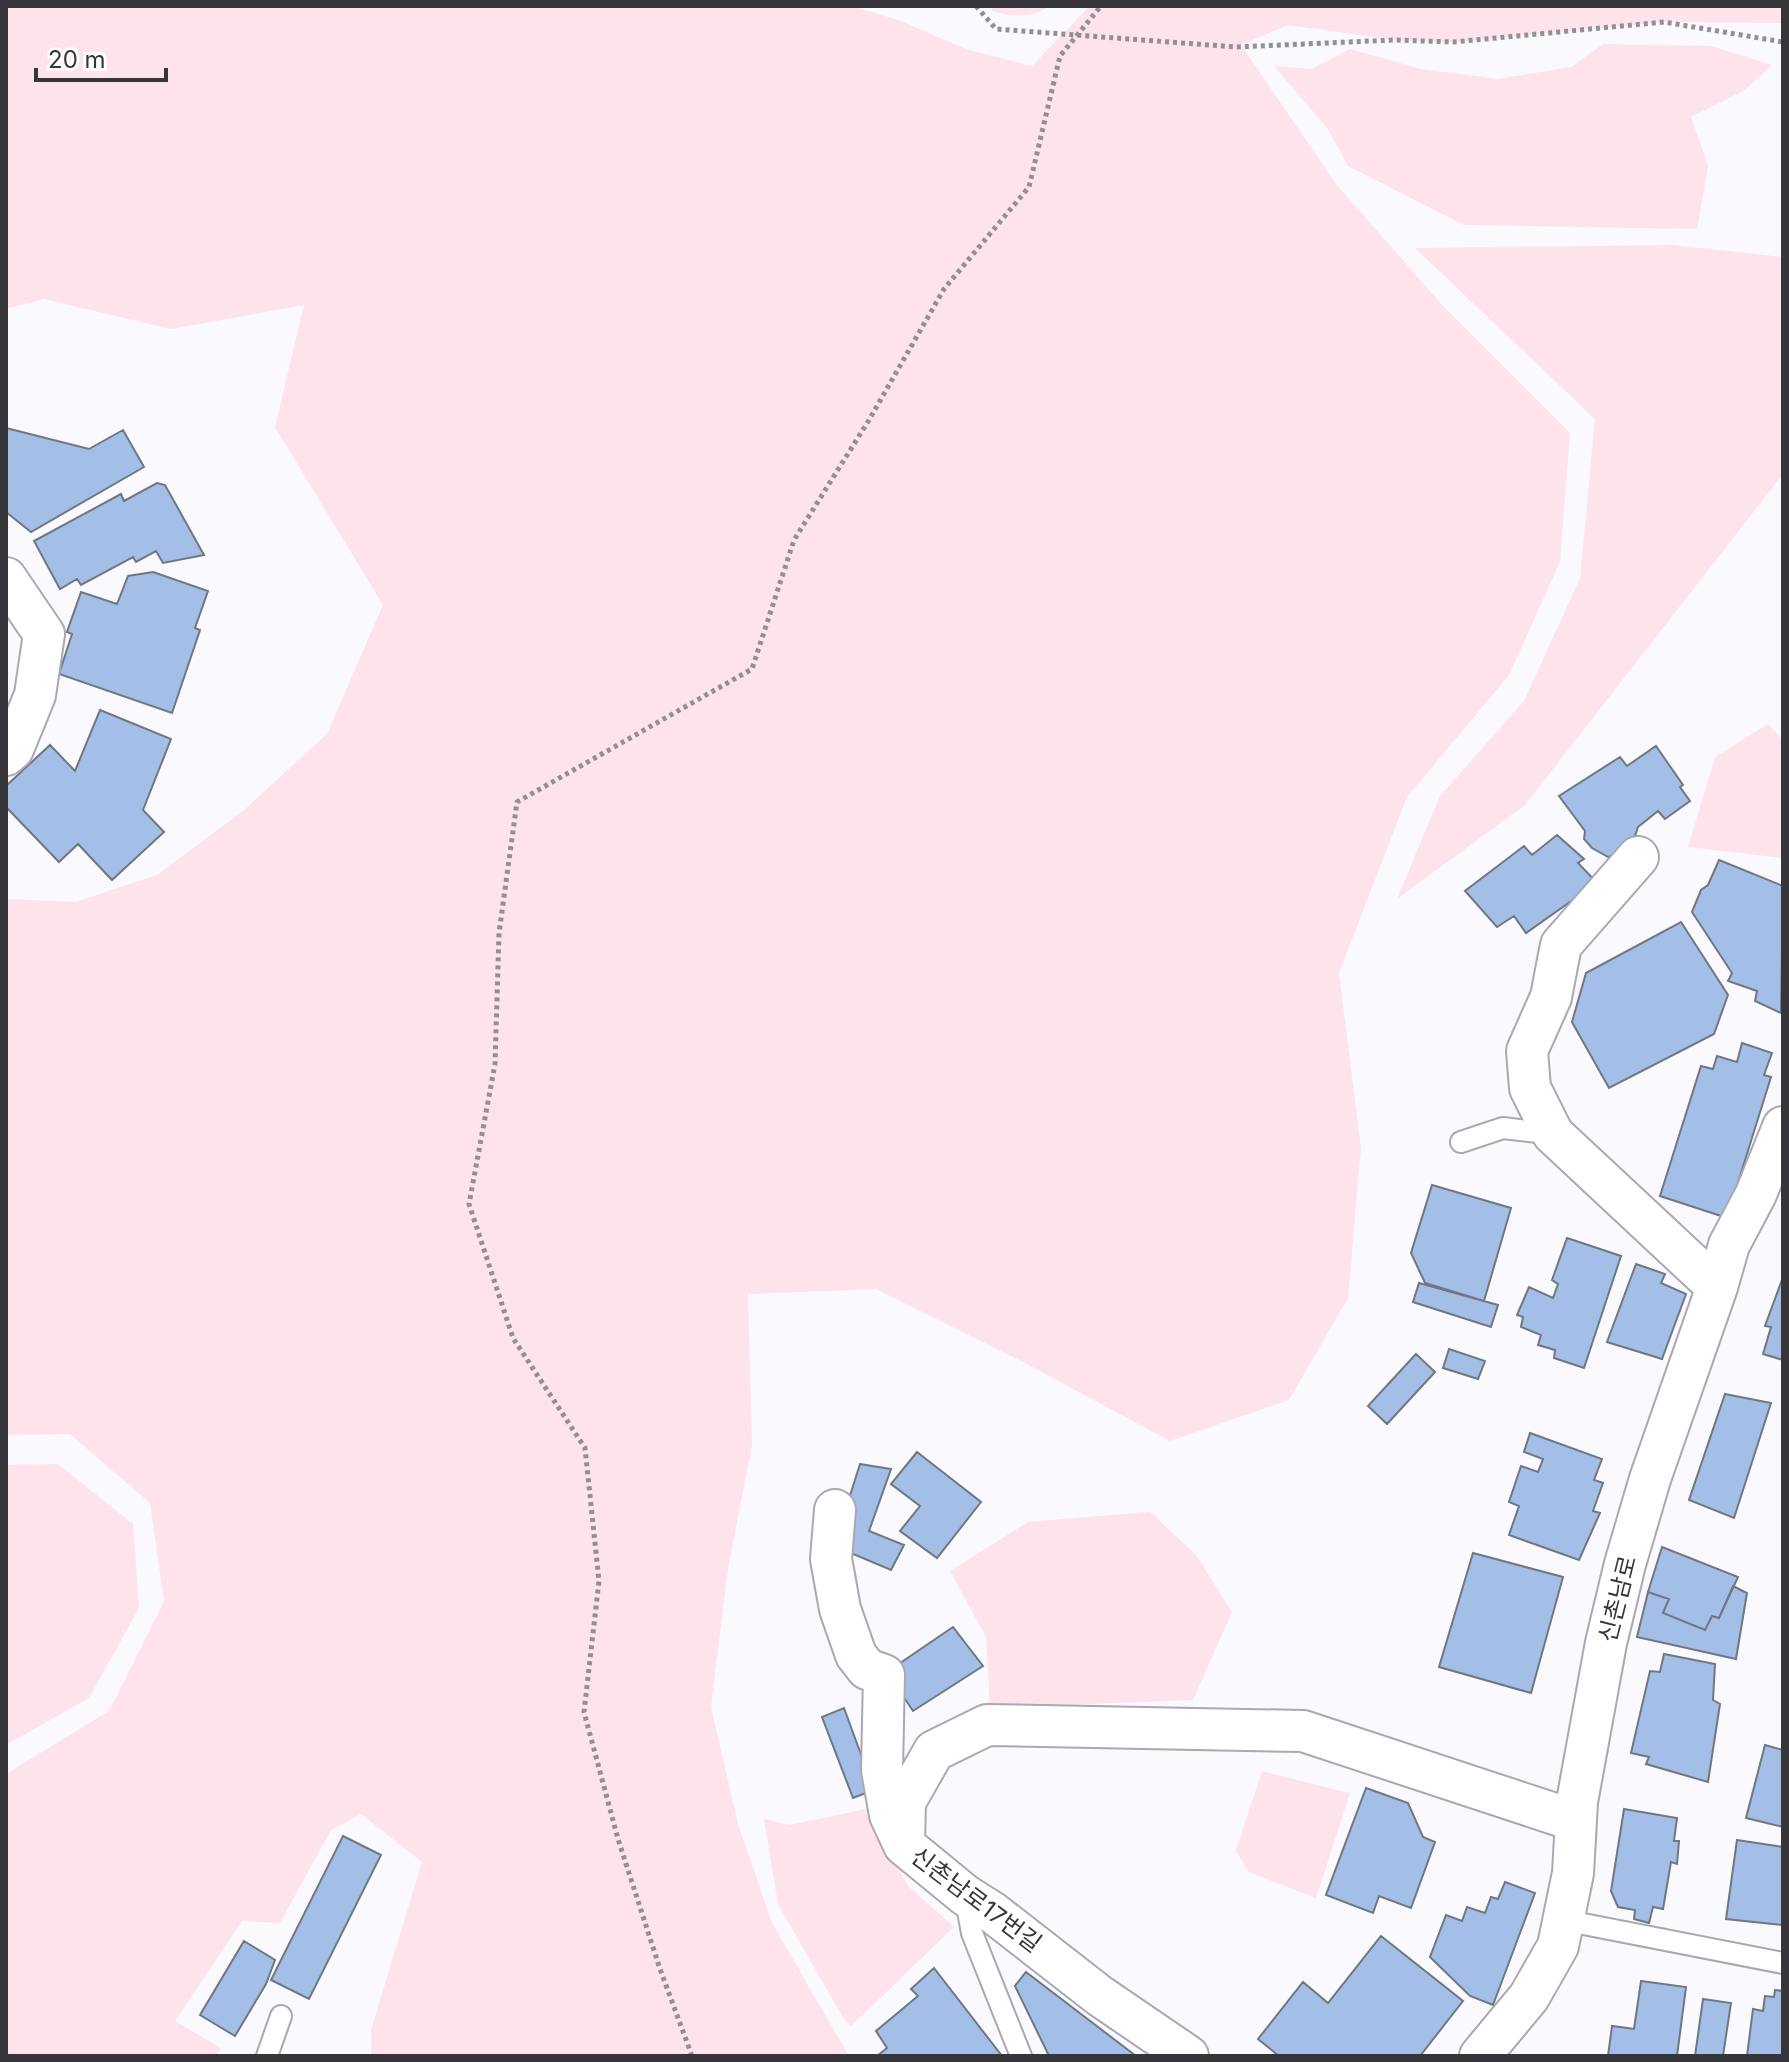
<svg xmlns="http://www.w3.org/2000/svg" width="1789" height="2062" font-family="Inter,'Noto Sans KR',sans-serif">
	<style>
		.green { fill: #fee3eb }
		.building { fill: #a3bfe8; stroke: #707780; stroke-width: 2 }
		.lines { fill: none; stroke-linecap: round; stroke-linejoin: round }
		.lane-casing { stroke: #a9a8b3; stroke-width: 24 }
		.street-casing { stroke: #a9a8b3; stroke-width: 44 }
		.path { stroke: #909095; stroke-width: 5; stroke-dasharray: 4 4; stroke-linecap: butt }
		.lane { stroke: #fff; stroke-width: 20 }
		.street { stroke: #fff; stroke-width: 40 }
		.labels { text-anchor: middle; stroke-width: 7; stroke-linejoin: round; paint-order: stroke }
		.street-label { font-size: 24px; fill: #36363a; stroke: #fff }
	</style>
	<rect width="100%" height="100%" fill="#f9f9fe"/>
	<path class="green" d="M6 6H851L898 20 969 50 1032 66 1090 6H1783V23L1664 22 1454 42 1394 40 1288 25 1241 45 1336 184 1443 306 1570 433 1560 562 1509 675 1407 797 1339 973 1361 1148 1348 1298 1289 1400 1170 1441 1025 1363 876 1289 748 1294 752 1446 728 1568 711 1707 738 1824 772 1923 849 2056H371V2030L422 1862 361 1814 331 1830 280 1923 242 1921 175 2021 221 2048 217 2056H6V1774L109 1711 164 1601 150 1503 70 1434 6 1435V899L76 902 157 875 243 811 327 734 383 605 275 427 304 305 171 329 44 299 6 309Z
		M992 6H1050C1029 19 1015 17 992 11Z
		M1603 44 1711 46 1772 65 1745 90 1691 117 1708 166 1697 229 1464 225 1348 166 1328 129 1274 66 1312 69 1350 49 1421 69 1498 79 1571 67Z
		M1672 245 1783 257V474L1525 805 1397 899 1440 796 1524 701 1580 578 1595 419 1415 248Z
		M1768 724 1783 740V858L1688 847 1715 757Z
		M58 1464 133 1524 139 1608 89 1698 6 1745V1465Z
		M1150 1512 1196 1555 1232 1612 1193 1700 990 1708 986 1637 950 1571 1028 1522Z
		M1262 1771 1350 1793 1316 1898 1249 1872 1236 1851Z
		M866 1809 874 1831 909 1887 954 1927 851 2026 842 2016 778 1904 764 1819 790 1825Z"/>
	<path class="building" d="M6 428 89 449 123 430 144 467 31 532 6 512Z
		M157 483 165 485 204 555 163 563 156 551 136 562 133 557 81 585 77 579 60 589 34 541 121 494 124 501Z
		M153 572 208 591 195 628 200 630 172 713 59 674 72 634 67 632 81 592 117 604 128 576Z
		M100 710 171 739 143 810 164 832 112 880 78 844 59 862 6 807V786L50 745 75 771Z
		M1656 746 1683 785 1680 787 1690 801 1665 819 1658 811 1638 827 1632 845 1623 853 1608 857 1592 848 1584 839 1585 831 1559 796 1620 757 1627 766Z
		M1557 835 1584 859 1578 863 1600 886 1574 908 1570 902 1526 933 1514 916 1497 927 1465 891 1524 846 1532 855Z
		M1719 860 1783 886 1781 1013 1755 1001 1757 991 1728 981 1732 973 1692 912 1701 890 1708 885Z
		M1681 922 1728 995 1714 1034 1609 1088 1572 1022 1586 973Z
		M1742 1043 1772 1053 1764 1075 1771 1077 1727 1218 1660 1196 1701 1066 1713 1069 1717 1056 1737 1062Z
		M1432 1185 1511 1208 1484 1301 1425 1283 1411 1253Z
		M1567 1238 1621 1256 1584 1368 1554 1358 1555 1350 1538 1345 1541 1335 1521 1327 1523 1317 1517 1315 1529 1287 1553 1298 1558 1284 1552 1280Z
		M1636 1264 1665 1274 1661 1283 1686 1294 1662 1359 1607 1342Z
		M1783 1277V1360L1763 1354 1771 1327 1765 1326Z
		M1419 1283 1498 1305 1491 1327 1413 1302Z
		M1449 1349 1485 1361 1478 1379 1443 1368Z
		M1416 1354 1435 1372 1387 1424 1368 1406Z
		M1725 1394 1771 1403 1734 1518 1689 1500Z
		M1530 1433 1602 1459 1594 1480 1603 1483 1593 1511 1600 1513 1579 1560 1509 1535 1519 1506 1509 1502 1521 1466 1538 1472 1543 1459 1524 1452Z
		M917 1452 981 1502 937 1558 900 1531 920 1506 891 1484Z
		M860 1464 891 1469 869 1531 904 1545 891 1570 834 1546Z
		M1662 1547 1738 1577 1719 1618 1712 1616 1705 1630 1663 1613 1669 1599 1648 1592Z
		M1473 1553 1563 1577 1531 1693 1439 1667Z
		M1733 1586 1747 1593 1736 1659 1637 1637 1648 1592 1669 1599 1663 1613 1705 1630 1712 1616 1719 1618Z
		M953 1627 983 1666 913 1711 887 1672Z
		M1664 1654 1715 1664 1713 1700 1720 1704 1708 1782 1646 1764 1649 1757 1631 1753 1650 1671 1660 1672Z
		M844 1708 874 1790 853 1798 822 1717Z
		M1765 1745 1783 1750V1827L1746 1818Z
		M1366 1788 1408 1803 1423 1837 1435 1842 1411 1908 1379 1896 1373 1913 1326 1895Z
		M1624 1809 1677 1818 1674 1841H1679L1677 1864 1671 1862 1663 1909 1653 1907 1649 1923 1634 1919 1635 1910 1618 1907 1611 1891Z
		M343 1836 381 1855 309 1999 271 1980Z
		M1737 1840 1783 1847V1925L1726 1919Z
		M1505 1882 1535 1893 1493 2005 1470 1996 1430 1957 1446 1915 1462 1921 1467 1907 1485 1913 1491 1897 1498 1899Z
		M1381 1936 1463 2001 1420 2056H1279L1258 2039 1303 1982 1328 2003Z
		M244 1941 275 1960 266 1984 235 2036 200 2015Z
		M934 1968 1002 2056H877L887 2048 876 2031 918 1996 911 1989Z
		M1026 1972 1136 2056H1049L1015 1986Z
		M1641 1981 1686 1987 1677 2056H1608L1612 2026 1634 2029Z
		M1775 1990 1783 1991V2056H1747L1753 2009 1763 2011 1765 1996 1774 1997Z
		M1703 1999 1731 2003 1723 2056H1695Z"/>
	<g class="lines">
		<defs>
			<path id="lane" d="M1461 1142 1503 1128 1553 1134
				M965 1895 972 1933 1021 2056
				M1563 1920 1783 1963
				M267 2056 281 2016"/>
			<path id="street" d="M6 578 44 634 35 695 13 749 6 755
				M1638 857 1561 945 1551 997 1527 1051 1530 1088 1553 1134 1717 1287
				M835 1510 831 1559 840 1609 856 1655 867 1669 884 1675 882 1770 890 1815 904 1845 965 1895 992 1912 1100 1996 1188 2056
				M904 1845 905 1802 934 1751 987 1725 1303 1731 1576 1821
				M1480 2056 1529 1997 1558 1946 1573 1873 1577 1802 1606 1643 1625 1564 1650 1479 1717 1287 1729 1245 1756 1194 1783 1127"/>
		</defs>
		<use href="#lane" class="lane-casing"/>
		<use href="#street" class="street-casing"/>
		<path class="path" d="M976 6 996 29 1236 47 1394 40 1454 42 1664 22 1783 42
			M692 2056 660 1969 618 1839 584 1712 599 1581 585 1448 513 1338 469 1204 495 1064 499 933 517 802 752 669 794 540 869 420 944 289 1029 187 1060 56 1101 6"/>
		<use href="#lane" class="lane"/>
		<use href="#street" class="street"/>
	</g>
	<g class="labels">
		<g class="street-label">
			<text transform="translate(1618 1599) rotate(-76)" y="8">신촌남로</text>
			<text transform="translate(976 1900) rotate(37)" y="8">신촌남로17번길</text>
		</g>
	</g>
	<rect width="1789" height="2062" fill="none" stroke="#36363a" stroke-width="16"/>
	<path d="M36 68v12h130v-12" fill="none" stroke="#36363a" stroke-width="4"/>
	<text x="48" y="68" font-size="24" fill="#36363a" stroke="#ffffff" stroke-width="6" paint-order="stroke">20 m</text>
</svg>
